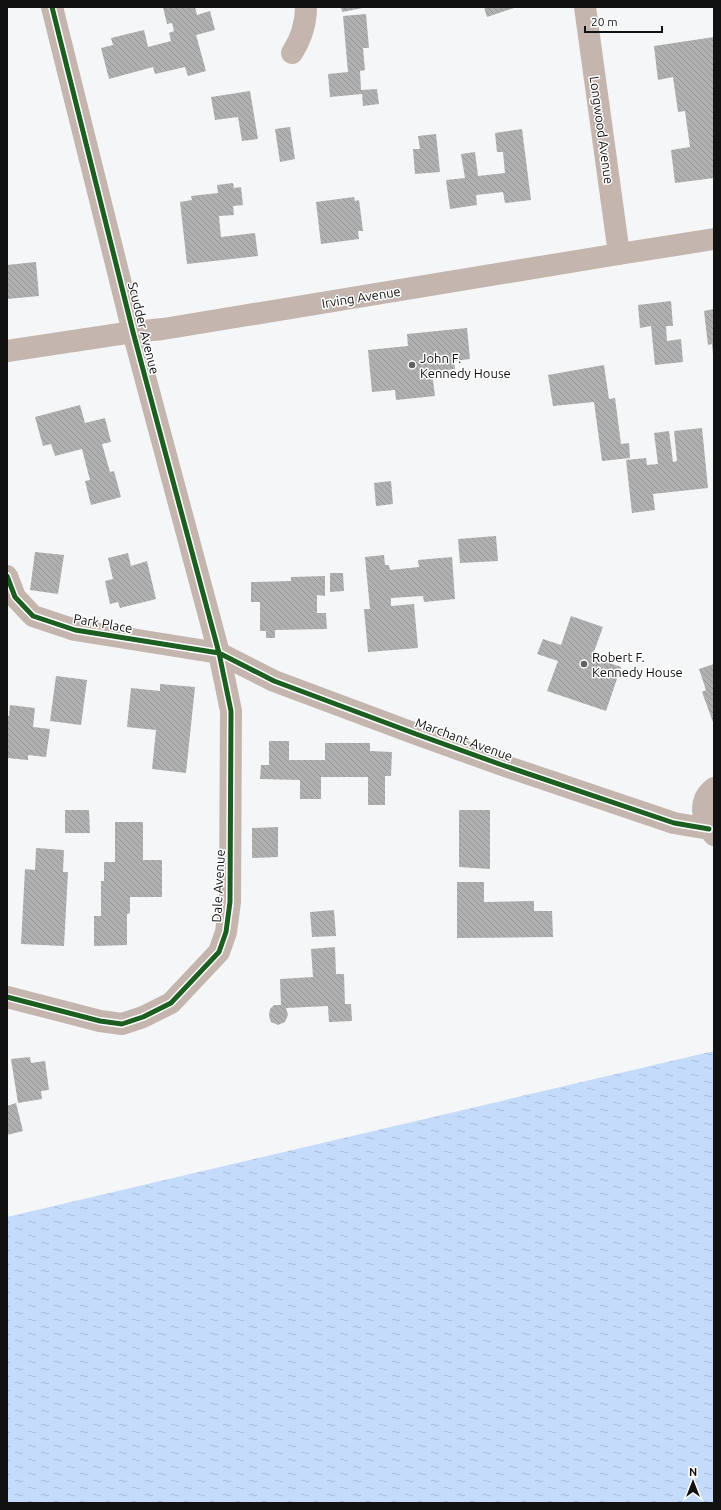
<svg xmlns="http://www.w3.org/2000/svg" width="721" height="1510" font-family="Ubuntu,sans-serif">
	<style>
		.water { fill: url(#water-ripples) }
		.building { fill: url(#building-back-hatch) }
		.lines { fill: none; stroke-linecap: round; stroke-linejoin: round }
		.minor { stroke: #c4b6ae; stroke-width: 22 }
		.cycleway-casing { stroke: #fff; stroke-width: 8 }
		.cycleway { stroke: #1b5e20; stroke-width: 5 }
		.poi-dot { fill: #616162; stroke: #fff; stroke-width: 1.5 }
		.labels { text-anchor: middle; stroke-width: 3; stroke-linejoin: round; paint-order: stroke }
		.street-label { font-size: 13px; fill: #111112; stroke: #fff }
		.poi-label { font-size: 13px; fill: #111112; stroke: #fff; text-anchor: start }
	</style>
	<defs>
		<pattern id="water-ripples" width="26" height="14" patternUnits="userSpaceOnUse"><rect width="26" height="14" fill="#c5dbfc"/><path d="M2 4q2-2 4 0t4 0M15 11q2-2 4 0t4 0" fill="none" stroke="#a8bbd7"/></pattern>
		<pattern id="building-back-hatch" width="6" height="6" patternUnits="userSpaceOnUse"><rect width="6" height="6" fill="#b0b0b0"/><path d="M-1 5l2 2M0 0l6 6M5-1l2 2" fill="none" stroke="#969696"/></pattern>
	</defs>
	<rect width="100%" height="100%" fill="#f5f6f7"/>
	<path class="water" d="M714 1051V1503H7V1217Z"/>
	<path class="building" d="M163 7H195L197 15 210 11 215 30 196 35 206 71 188 76 185 67 155 74 153 67 109 79 101 48 113 45 111 38 144 30 148 47 171 41 169 33 174 31 172 23 167 24Z
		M341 7H363V8L342 12Z
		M484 7H517L487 17Z
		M366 14 369 48H363L365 70 360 71 361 90 377 89 379 104 363 106 362 94 330 97 328 74 348 72 343 16Z
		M714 37V178L675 183 671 150 690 147 685 111 678 112 673 77 658 80 654 46Z
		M250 91 258 139 242 141 238 117 215 120 211 97Z
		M290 127 295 159 280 162 275 129Z
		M522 129 531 200 505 203 503 192 476 195 477 205 450 209 446 180 465 178 461 154 475 152 478 176 505 173 503 152H497L495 133Z
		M436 134 440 172 415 174 413 149H420L418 136Z
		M233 183 234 188 241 187 243 205 233 206 234 215 219 216 221 237 255 233 258 256 187 264 180 202 192 200 191 196 218 193 217 185Z
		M354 197 355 201 359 200 363 231H358L359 239 321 244 316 202Z
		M36 262 39 296 7 299V265Z
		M671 301 673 326H666L667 341 681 339 683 362 655 365 651 326 640 328 638 305Z
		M714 309V354H713L712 344 708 345 704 311Z
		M467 328 470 359 454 361 455 369 432 372 435 396 396 400 395 390 372 392 368 350 408 346 407 334Z
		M604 365 609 399 615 398 621 444 629 443 630 458 602 461 594 402 553 406 548 375Z
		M80 405 85 423 105 418 111 442 102 444 110 472 114 471 121 497 91 505 85 481 90 480 82 449 55 456 51 444 43 446 35 417Z
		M702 428 708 488 653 494 655 510 632 513 626 460 646 458 647 465 658 464 654 433 669 431 673 462 677 461 674 431Z
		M391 481 393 504 376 506 374 483Z
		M496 536 498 561 460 563 458 539Z
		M35 552 64 555 58 594 30 590Z
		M128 553 131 566 147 561 156 599 120 608 118 602 110 604 105 581 113 579 108 558Z
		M384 555 385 565H389L390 570 419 567 418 560 452 557 455 599 424 602 423 596 391 598V606L414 604 418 648 368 652 364 609H370L365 557Z
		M330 573H343L344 591 330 592Z
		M325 576V596L317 595V613H326L327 629 275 630V638H266V631H260V602H251V582L291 581V577Z
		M571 616 603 627 592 657 621 667 606 711 547 691 558 661 537 654 543 639 561 645Z
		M714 664V725L702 692 706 690 699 669Z
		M56 676 87 680 81 725 50 721Z
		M160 684 195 687 186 773 152 769 156 730 127 727 131 688 160 691Z
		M10 705 35 708 33 727 50 729 46 757 28 755V760L7 758V716H9Z
		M269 741H289V760H325V743H370V751L392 752 391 776H385V805H368V777H321V799H300V780L260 779 261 765H269Z
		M65 810H89L90 833H65Z
		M459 810H490V869L459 867Z
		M115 822H143V860H162V897H130V913L127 914V945L94 946V916H101V881H104V862H115Z
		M278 827V857L252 858V828Z
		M36 848 64 850 63 872H68L64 946 21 944 25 869 35 870Z
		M457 882H484V902L534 901V911H552L553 937 457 938Z
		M334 910 336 936 312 937 310 912Z
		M335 947 336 974H344L345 1004H351L352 1021 329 1022 328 1006 286 1008 288 1015 285 1022 278 1025 271 1022 269 1016 270 1009 274 1005H281L280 979 313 977 311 949Z
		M30 1057 31 1063 45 1061 49 1090 41 1091 42 1099 18 1103 11 1059Z
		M16 1103 23 1131 7 1135V1106Z"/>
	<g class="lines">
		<path class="minor" d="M585 7 619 254
			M292 53C301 39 306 24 306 7
			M7 351 133 332 163 329 619 254 714 239
			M7 576 15 597 33 616 75 630 219 653 274 681 416 734 505 766 674 823 709 829
			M714 788C698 800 701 822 714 835
			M7 997 100 1021 122 1024 143 1017 171 1003 219 952 226 932 230 902 231 711 219 653 133 332 52 7"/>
		<defs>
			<path id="cycleway" d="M7 576 15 597 33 616 75 630 219 653 274 681 416 734 505 766 674 823 709 829
				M7 997 100 1021 122 1024 143 1017 171 1003 219 952 226 932 230 902 231 711 219 653 133 332 52 7"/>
		</defs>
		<use href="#cycleway" class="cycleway-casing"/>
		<use href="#cycleway" class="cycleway"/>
	</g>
	<g class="poi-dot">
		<circle cx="412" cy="365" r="4"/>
		<circle cx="584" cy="664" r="4"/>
	</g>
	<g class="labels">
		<g class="street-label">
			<text transform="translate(602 130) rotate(82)" y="5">Longwood Avenue</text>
			<text transform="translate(361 297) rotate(-9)" y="5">Irving Avenue</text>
			<text transform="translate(144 328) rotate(76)" y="5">Scudder Avenue</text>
			<text transform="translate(103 623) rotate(10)" y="5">Park Place</text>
			<text transform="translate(464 739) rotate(20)" y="5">Marchant Avenue</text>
			<text transform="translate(218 886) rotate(-87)" y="5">Dale Avenue</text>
		</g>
		<g class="poi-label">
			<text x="420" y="363">John F.<tspan x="420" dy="15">Kennedy House</tspan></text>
			<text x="592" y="662">Robert F.<tspan x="592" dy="15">Kennedy House</tspan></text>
		</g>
	</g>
	<rect width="721" height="1510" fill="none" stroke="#111112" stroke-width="16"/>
	<g transform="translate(693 1482)" stroke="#ffffff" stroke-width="3" paint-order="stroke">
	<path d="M0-3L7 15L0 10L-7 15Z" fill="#111112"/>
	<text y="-6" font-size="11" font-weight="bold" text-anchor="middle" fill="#111112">N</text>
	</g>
	<path d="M585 26v6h77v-6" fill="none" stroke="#111112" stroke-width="2"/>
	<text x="591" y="26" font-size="12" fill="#111112" stroke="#ffffff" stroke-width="3" paint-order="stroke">20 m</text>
</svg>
